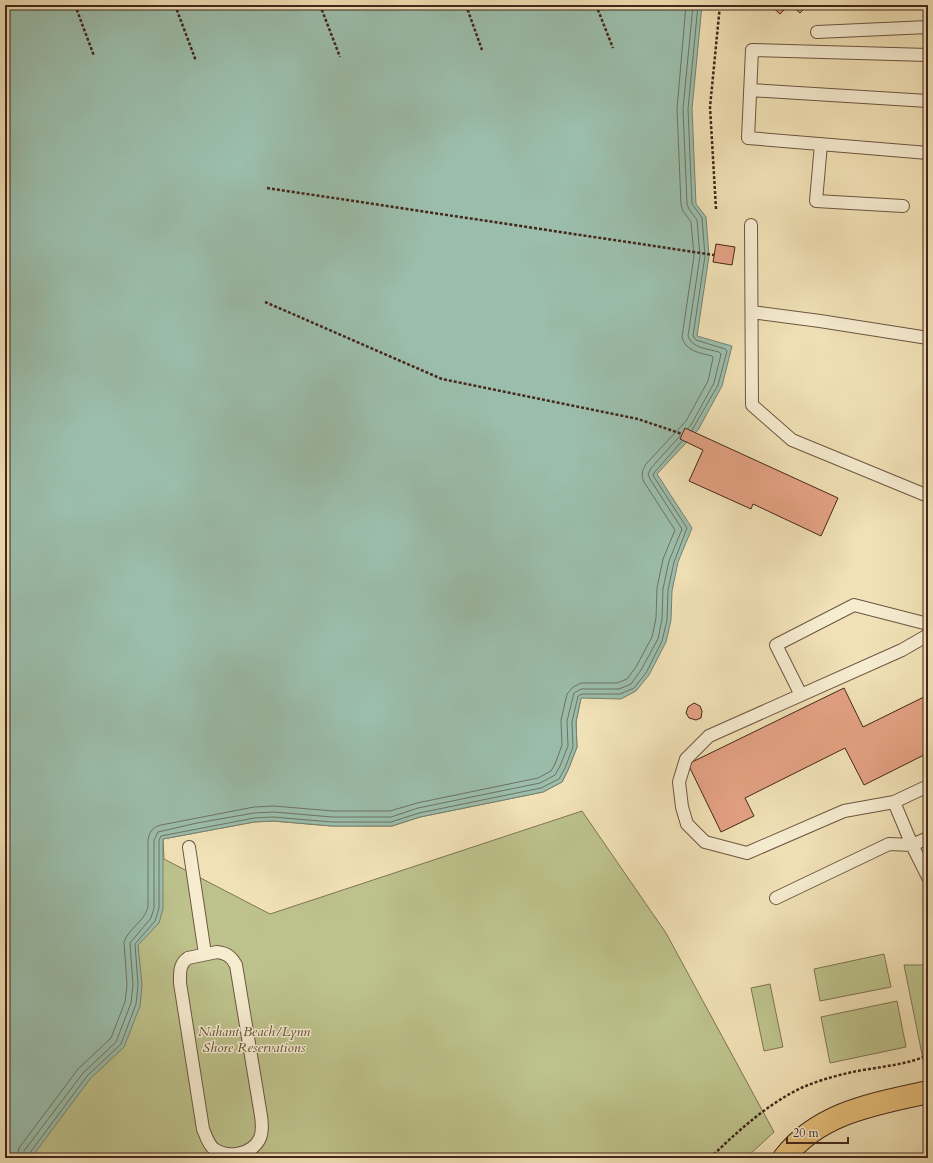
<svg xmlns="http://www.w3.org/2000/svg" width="933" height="1163" font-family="Cardo,serif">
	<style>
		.green { fill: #bdc28c; stroke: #807453 }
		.water { fill: #9bbeac; stroke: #788172 }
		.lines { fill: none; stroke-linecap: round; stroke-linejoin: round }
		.shore { stroke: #6f7263; stroke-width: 1 }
		.building { fill: #e4a284; stroke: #43261a }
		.lane-casing { stroke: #6e5541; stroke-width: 14 }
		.highway-casing { stroke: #43261a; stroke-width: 24 }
		.path { stroke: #43261a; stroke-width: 2.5; stroke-dasharray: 3 2; stroke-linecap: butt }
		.lane { stroke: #f6ecd0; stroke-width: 12 }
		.highway { stroke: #e8c07b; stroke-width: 22 }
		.labels { text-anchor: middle; stroke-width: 3; stroke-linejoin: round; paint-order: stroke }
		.park-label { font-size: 14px; font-style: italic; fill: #624d36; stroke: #f6ecd0 }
	</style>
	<rect width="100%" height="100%" fill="#f1e1b6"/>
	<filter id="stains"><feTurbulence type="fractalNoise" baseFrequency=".005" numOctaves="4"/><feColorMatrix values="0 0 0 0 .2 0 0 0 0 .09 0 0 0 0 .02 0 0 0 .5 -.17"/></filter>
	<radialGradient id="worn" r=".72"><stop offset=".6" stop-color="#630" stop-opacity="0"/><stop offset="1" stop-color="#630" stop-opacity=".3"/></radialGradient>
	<path class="green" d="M581 698 576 722 577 747 568 770 562 782 543 792 420 817 392 826H332L273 821 254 822 163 839 164 859 270 914 582 811 666 933 774 1132 747 1157 748 1158H5V842Z
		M884 954 891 987 820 1001 814 969Z
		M904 965H928V1079H927Z
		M770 984 783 1047 764 1051 751 988Z
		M897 1001 906 1047 830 1063 821 1017Z"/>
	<path class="water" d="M5 5H702L692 109 696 204 706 217 709 256 697 336 732 346 722 386 698 430 657 474 692 528 678 562 672 591 671 620 666 642 649 675 636 691 621 699 581 698 576 722 577 747 568 770 562 782 543 792 420 817 392 826H332L273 821 254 822 163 839V909L159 923 138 945 142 985 140 1006 124 1047 90 1079 31 1158H5Z"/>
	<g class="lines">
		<path class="shore" d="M688 428 691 425 714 383 721 354 719 352C709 349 691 348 688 336L700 256 697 220 689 209 687 204 683 109 693 5
			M692 430 718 385 727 351 725 349 696 340 693 336 705 256 702 218 692 204 688 109 698 5
			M17 1158 19 1148 78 1069 111 1038 125 1002 127 985 124 942C129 928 144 922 148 907V840C149 832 153 827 161 825L254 807 274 806 333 811H390L417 803 538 778 551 771 555 764 562 745 561 720 567 694 573 687 581 683H617L627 679 636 667 652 637 656 618 657 588 663 559 675 530 644 482C641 476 642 470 646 464L686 421 708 381 713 358 712 356C700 353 685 351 682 337L694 256 691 222 683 211 681 205 677 109 686 5
			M23 1158 24 1151 83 1073 116 1042 131 1003 133 985 130 943 151 918 154 908V840L158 832 197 823 254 813 274 812 332 817H391L418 808 540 783 555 775 560 766 568 746 567 721 574 693 581 689H619L631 684 641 670 658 639 662 619 663 589 669 561 682 529 650 479 648 474 651 468 680 436
			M28 1158 29 1154 87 1076 121 1044 136 1004 138 985 135 944 155 921 159 908V840L161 836 254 818 273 817 332 822H391L419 813 541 788 559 779 565 768 573 747 572 722 578 696 582 694H620L634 688 646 673 662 641 667 620 668 590 674 562 687 528 654 477 653 474 682 441"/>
	</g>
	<path class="building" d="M770 5H789L780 14Z
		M791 5H808L800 13Z
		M716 244 735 247 732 265 713 262Z
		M685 428 838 498 821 536 753 504 751 509 689 481 703 450 680 439Z
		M844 688 863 727 928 695V753L864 785 845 748 745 798 754 816 721 832 688 764Z
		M694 703 700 706 702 711 701 718 696 720 689 718 686 713 688 707Z"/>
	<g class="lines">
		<defs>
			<path id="lane" d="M817 32 928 27
				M928 55 752 50 748 138 928 153
				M750 90 928 101
				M821 144 816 201 903 206
				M751 225 752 405 792 440 928 496
				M752 312 820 321 928 338
				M928 635 902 650 709 736 686 759 679 782 682 807 687 824 705 842 747 853 844 811 894 802 928 786
				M801 695 776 645 854 605 928 624
				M894 802 912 845 928 877
				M189 847 205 954
				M776 898 889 844 912 845 928 838
				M217 952C226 953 231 956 236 965L261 1116C262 1123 263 1131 260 1138 253 1154 228 1159 214 1149 208 1144 206 1136 203 1129L180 983C180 973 179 964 188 958Z"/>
			<path id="highway" d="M784 1158C819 1112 875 1104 928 1092"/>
		</defs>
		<use href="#lane" class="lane-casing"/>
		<use href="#highway" class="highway-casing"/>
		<path class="path" d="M75 5 94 56
			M175 5 196 61
			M320 5 340 57
			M466 5 482 50
			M596 5 613 48
			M267 188 714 255
			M716 209 710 107 720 5
			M265 302 442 379 638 419 682 434
			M710 1158C737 1132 765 1106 799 1089 814 1082 831 1077 848 1073 873 1067 905 1066 928 1055"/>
		<use href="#lane" class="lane"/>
		<use href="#highway" class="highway"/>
	</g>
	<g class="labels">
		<g class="park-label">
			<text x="254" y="1036">Nahant Beach/Lynn<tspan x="254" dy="16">Shore Reservations</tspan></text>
		</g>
	</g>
	<rect width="933" height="1163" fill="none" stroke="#f1e1b6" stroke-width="20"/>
	<rect x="6" y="6" width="921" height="1151" fill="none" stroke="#43261a" stroke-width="2"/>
	<rect x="10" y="10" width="913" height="1143" fill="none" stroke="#43261a"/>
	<path d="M787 1137v6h61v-6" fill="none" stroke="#43261a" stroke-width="2"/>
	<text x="793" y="1137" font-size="12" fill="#43261a" stroke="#f6ecd0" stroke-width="3" paint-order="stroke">20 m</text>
	<rect width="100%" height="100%" filter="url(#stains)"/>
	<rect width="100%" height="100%" fill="url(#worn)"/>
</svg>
